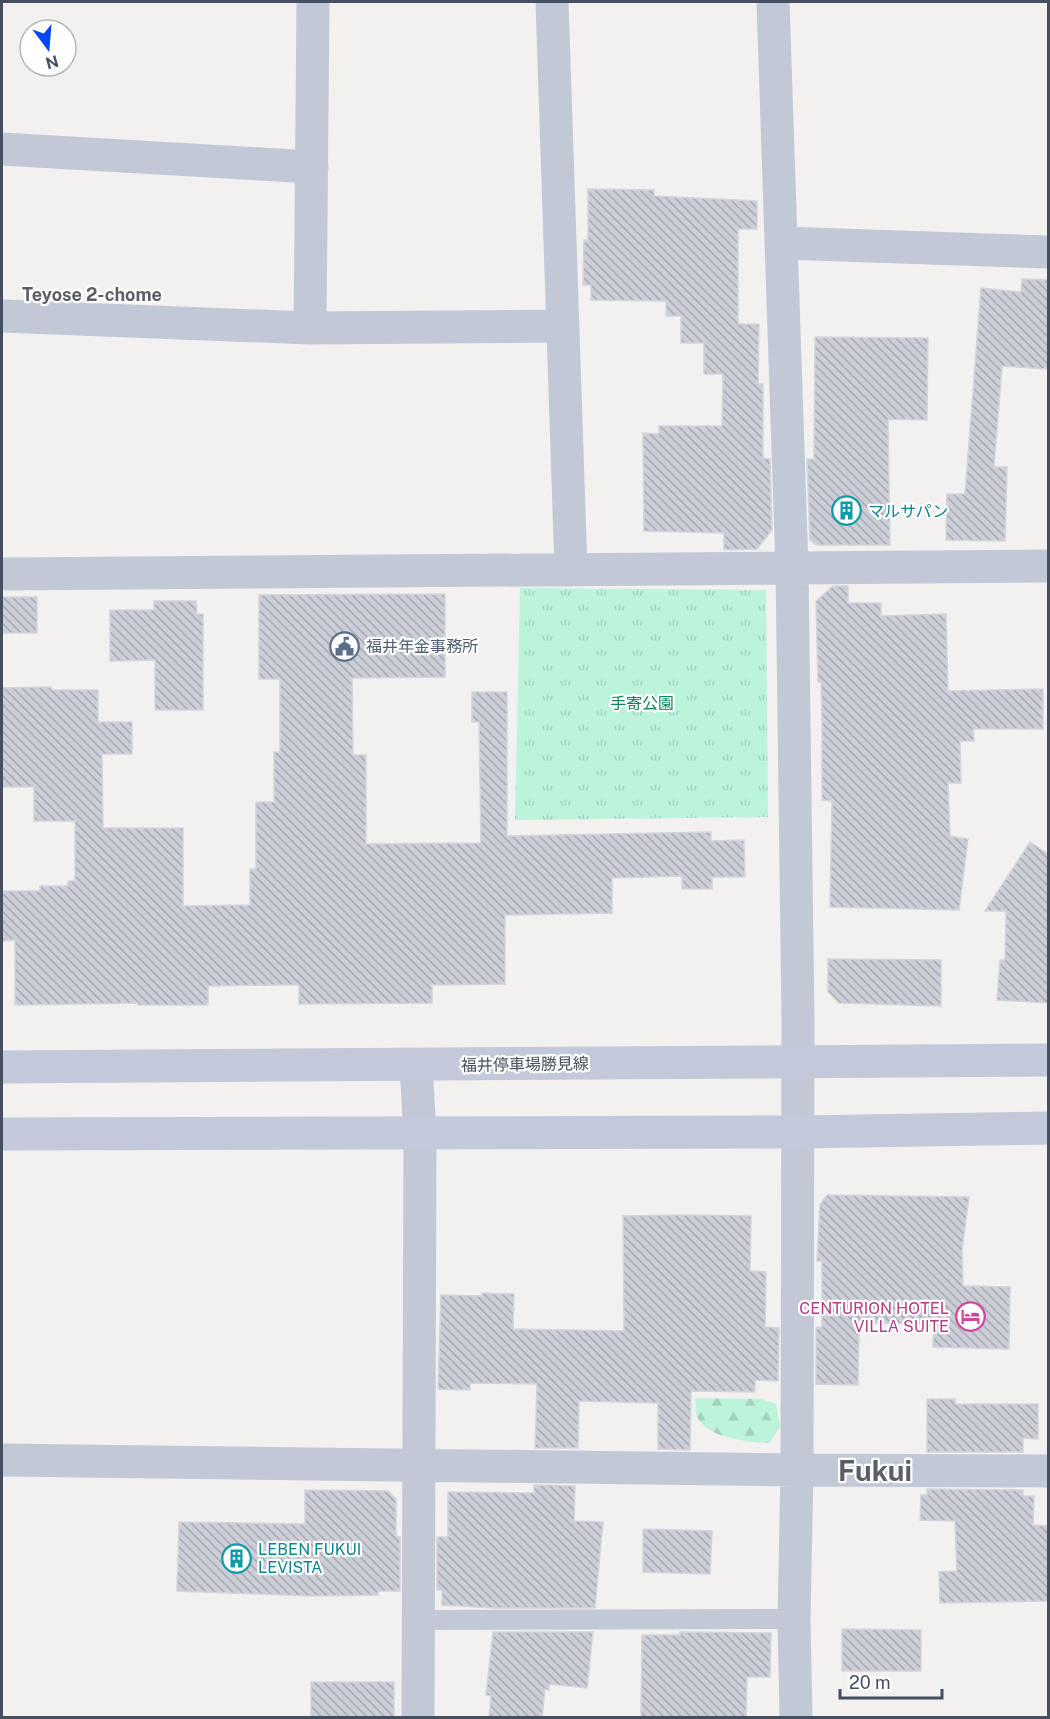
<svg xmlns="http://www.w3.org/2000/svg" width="1050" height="1719" font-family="'Public Sans','Noto Sans JP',sans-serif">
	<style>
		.forest { fill: url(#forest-firs) }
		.park { fill: url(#park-tufts) }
		.building { fill: url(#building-back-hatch); stroke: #d3d4dc; stroke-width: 1.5 }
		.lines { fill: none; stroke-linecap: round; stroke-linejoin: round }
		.service { stroke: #c2c9d6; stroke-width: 20 }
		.minor { stroke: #c2c9d6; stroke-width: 33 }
		.secondary { stroke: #c1c9da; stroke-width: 33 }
		.labels { text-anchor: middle; stroke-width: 4.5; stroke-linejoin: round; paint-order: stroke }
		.culture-label { font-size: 16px; fill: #0d838f; stroke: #fff; text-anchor: start }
		.service-label { font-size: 16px; fill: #4e5e75; stroke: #fff; text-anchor: start }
		.park-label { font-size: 16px; fill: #0f835d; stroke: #fff }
		.street-label { font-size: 16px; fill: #464f5f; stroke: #fff }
		.hotel-label { font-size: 16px; fill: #b23c85; stroke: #fff; text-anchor: end }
		.neighbourhood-label { font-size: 18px; font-weight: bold; fill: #5c5e66; stroke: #fff }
		.town-label { font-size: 28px; font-weight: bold; fill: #5c5e66; stroke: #fff }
	</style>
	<defs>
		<pattern id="forest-firs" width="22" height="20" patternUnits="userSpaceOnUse" patternTransform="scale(1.5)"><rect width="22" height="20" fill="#bbf3db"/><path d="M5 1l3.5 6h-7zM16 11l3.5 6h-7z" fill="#a2d2be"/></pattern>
		<pattern id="park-tufts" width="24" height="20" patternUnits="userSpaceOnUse" patternTransform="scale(1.5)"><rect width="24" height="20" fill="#bbf3db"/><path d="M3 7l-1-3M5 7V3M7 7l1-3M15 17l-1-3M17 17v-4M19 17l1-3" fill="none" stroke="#a2d2be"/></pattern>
		<pattern id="building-back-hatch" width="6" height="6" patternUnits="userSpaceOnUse" patternTransform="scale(1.5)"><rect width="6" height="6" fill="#cbced6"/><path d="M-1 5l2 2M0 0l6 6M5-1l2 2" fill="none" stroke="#a7aab1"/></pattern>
	</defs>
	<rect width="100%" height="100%" fill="#f3f0f0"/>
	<path class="forest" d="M695 1398 762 1399 776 1404 780 1427 769 1443C748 1442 702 1438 696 1413 695 1409 696 1403 695 1398Z"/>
	<path class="park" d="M520 588 766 590 768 817 515 820Z"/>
	<path class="building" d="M588 189 654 190V196L757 201V229H738V324H759L758 384H763V458L770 459 772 530 757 549 724 550V533L644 531 643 433 659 434V426H722L723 374H704V343H681V316H666V301L591 300V285H583L584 240H588Z
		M1022 279 1048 280V369L1002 366 994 467H1007L1005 541 946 540 947 494H965L981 288 1021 292Z
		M815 337 928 338 927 420 888 419 890 545H817L810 540 807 459H814Z
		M833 586H848V603H881V616L946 614 948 691 1043 689V729H973L974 741H960L961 783H948L950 836 968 839 959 910 830 907 832 801 822 800V716L821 682H818L816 601Z
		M445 594V677L352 678 353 755H366V844L481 843 479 722H472V692H507V836L711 832V841L744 840 745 877H712V889H682V876L612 878V913L505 915V984L432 985V1003L299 1004V985H279L208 986V1005H138V1003L15 1005V940L2 941V891H40V886H68V881H75V821H34V787H2V688L51 687 52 690H98V722H132V754H102L103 828H183V906L250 905V869H256V802H274V752H280V679H259V595Z
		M2 597H37V633H2Z
		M154 601H196L197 614H203V710H155V660L110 661V610H154Z
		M1030 842 1048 854V1003L997 1000 1000 960H1005L1006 911H985Z
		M828 959 941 960V1006L839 1003 828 992Z
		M827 1195 969 1197 962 1250 963 1286 1010 1287 1009 1349 933 1347 934 1324 859 1323 858 1385 816 1384V1329L817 1327H822V1261H817L820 1205Z
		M684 1215 751 1216 750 1271 766 1272 765 1327 779 1328 778 1381 755 1380V1392L691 1391 690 1450 658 1449V1403L579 1401 578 1448H535L537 1384 470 1383V1390L438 1389 441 1295 482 1296V1293L514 1294 513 1329 624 1331 623 1216Z
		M927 1399H955V1404H1038V1439L1023 1438V1452H927Z
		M534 1485 575 1486 574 1521 603 1522 595 1608H495L442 1605V1590H437V1537H448V1492L534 1493Z
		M927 1489 1023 1490V1496H1034L1033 1525 1048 1526V1601L940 1603 939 1572 957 1571 955 1521 920 1520 921 1495H927Z
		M305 1490 388 1491 396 1499V1537H400V1591H378V1595L311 1596 177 1591 179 1522 305 1524Z
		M643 1529 712 1531 710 1574 643 1572Z
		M842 1629 921 1630V1671H842Z
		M493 1632H593L587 1688 549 1684V1690L545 1689 542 1718H489L491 1696 486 1695Z
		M680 1632 771 1633 770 1677H747L746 1718H641L642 1635H680Z
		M311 1682H394V1718H311Z"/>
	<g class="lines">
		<path class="service" d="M418 1620 794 1619"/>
		<path class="minor" d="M552 2 571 570
			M773 2 792 569 798 1021 797 1470 794 1619 796 1718
			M2 149 312 167
			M782 243 1048 252
			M2 316 310 328 563 326
			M310 328 313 2
			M2 574 1048 566
			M416 1066 420 1133 418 1718
			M2 1460 797 1470 1048 1471"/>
		<path class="secondary" d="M2 1067 1048 1060
			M2 1134 798 1132 1048 1128"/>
	</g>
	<defs>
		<symbol id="building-ring" viewBox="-11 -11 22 22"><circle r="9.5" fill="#fff" stroke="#0f9aa8" stroke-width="1.5"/><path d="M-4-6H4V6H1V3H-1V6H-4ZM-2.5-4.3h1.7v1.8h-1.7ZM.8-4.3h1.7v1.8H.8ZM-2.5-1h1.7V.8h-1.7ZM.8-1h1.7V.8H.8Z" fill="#0f9aa8"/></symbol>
		<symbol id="civic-ring" viewBox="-11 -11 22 22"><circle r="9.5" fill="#fff" stroke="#5c6f8a" stroke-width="1.5"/><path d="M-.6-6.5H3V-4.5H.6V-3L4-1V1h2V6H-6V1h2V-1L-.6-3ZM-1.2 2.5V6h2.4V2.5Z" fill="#5c6f8a"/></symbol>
		<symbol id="hotel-ring" viewBox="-11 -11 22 22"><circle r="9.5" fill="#fff" stroke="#d1479c" stroke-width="1.5"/><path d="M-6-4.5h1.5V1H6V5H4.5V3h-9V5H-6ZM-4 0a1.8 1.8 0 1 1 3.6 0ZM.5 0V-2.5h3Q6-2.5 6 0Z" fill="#d1479c"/></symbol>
	</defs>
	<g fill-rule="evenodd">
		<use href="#building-ring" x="830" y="494" width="33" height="33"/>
		<use href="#civic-ring" x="328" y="630" width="33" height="33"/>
		<use href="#hotel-ring" x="954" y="1300" width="33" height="33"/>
		<use href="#building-ring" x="220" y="1542" width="33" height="33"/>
	</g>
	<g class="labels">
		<g class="culture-label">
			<text x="868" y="517">マルサパン</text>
			<text x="258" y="1555">LEBEN FUKUI<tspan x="258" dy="18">LEVISTA</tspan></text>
		</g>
		<g class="service-label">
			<text x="366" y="652">福井年金事務所</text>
		</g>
		<g class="park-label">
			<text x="642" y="709">手寄公園</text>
		</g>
		<g class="street-label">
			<text transform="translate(525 1064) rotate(-1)" y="6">福井停車場勝見線</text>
		</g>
		<g class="hotel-label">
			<text x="949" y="1314">CENTURION HOTEL<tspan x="949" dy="18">VILLA SUITE</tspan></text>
		</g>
		<g class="neighbourhood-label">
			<text x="92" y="301">Teyose 2-chome</text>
		</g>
		<g class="town-label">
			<text x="875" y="1481">Fukui</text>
		</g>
	</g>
	<rect width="1050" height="1719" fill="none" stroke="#464f5f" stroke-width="6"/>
	<g transform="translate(48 48) rotate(164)"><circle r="28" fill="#ffffff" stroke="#b5b9bf" stroke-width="1.5"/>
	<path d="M0-4.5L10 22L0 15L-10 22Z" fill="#0846f4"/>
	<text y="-9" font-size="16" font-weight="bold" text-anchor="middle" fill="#464f5f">N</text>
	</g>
	<path d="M840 1689v9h102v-9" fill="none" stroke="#464f5f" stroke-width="3"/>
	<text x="849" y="1689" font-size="18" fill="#464f5f" stroke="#ffffff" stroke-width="4.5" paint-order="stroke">20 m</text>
</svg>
